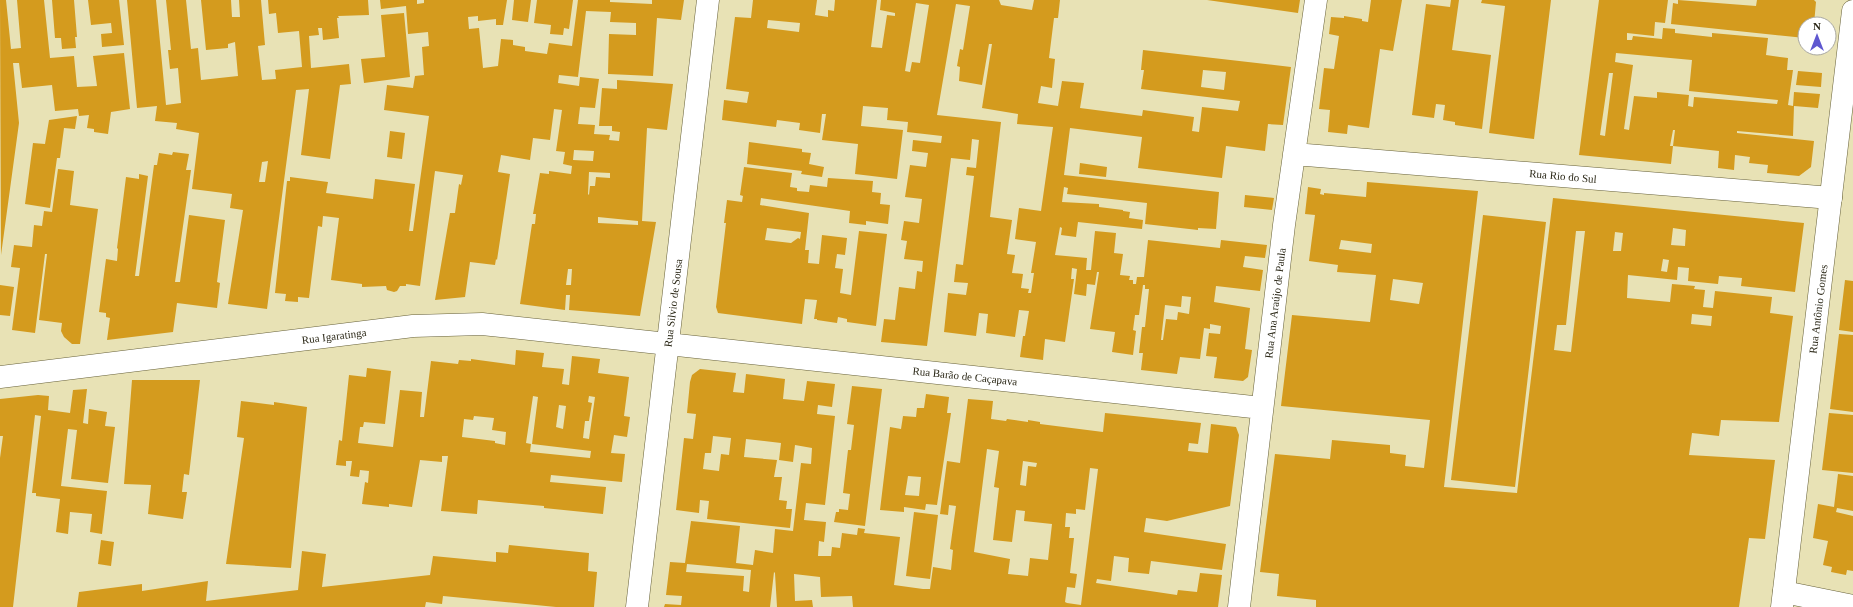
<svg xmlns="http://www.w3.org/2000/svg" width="1853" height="607" font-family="'Times New Roman',serif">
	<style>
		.building { fill: #d49b1e; fill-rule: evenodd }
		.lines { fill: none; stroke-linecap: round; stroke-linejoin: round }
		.minor-casing { stroke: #676139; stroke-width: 23 }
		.secondary-casing { stroke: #676139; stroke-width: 23 }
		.minor { stroke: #fff; stroke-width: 22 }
		.secondary { stroke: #fff; stroke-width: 22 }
		.labels { text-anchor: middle; stroke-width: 3; stroke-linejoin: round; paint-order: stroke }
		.street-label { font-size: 11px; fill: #2a2716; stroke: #fff }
	</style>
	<rect width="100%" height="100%" fill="#e8e2b5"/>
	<path class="building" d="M0 0H6L11 49 21 48 17 0H44L50 58 74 56 77 87 97 86 93 56 124 53 130 109 111 112 108 134 94 132V129L87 128 89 115 79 116 78 109 55 111 52 85 22 88 19 63H13L19 123 1 255Z
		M52 0H74L77 37H75L76 48 62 49 61 38H55Z
		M88 0H119L124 45 102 47 101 34 112 33 111 23 91 25Z
		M127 0H156L166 105 181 103 178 68 170 69 168 50H171L166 0H186L191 49 198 48 201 80 238 76 235 42 228 44V48L206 50 201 0H231L232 17H240L239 0H261L265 45 258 46 262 80 276 79 275 70 302 67 299 31 278 33 276 13 269 14 268 0H368L369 15 338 16 339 18H337L339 38 323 40 322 28H318L319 35 309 36 311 68 349 64 351 84 340 85 330 159 301 155 309 89 296 90 267 309 228 304 243 210 230 208 232 194 192 189 199 133 176 129 177 123 155 121 157 106 137 108ZM268 161 265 182H259L262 162Z
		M380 0H417V4L424 3V0H507L503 25H496V19L478 21V16L468 17 469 29 479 28 483 68 498 66 501 39 513 40V45L525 47V51L547 54 549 43 572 46 578 0H610V2L652 4V0H684L681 20 657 18 653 76 608 74 609 34 636 35V23L610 22 611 12 586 11 578 77 559 75 558 83 579 86 580 77 599 79 595 108 580 107 578 124 595 125 594 134 610 135 609 140 619 141 620 132 612 131V126H599L602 88 617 89V80L673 84 667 130 647 128 642 221 656 222 640 316 569 310 570 295H566L565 310 520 304 532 224H535L536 214H533L540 173 549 174V171L571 174 572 166 563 164 565 152 556 151 562 110 554 109 550 140 533 138 530 160 501 155 498 172 510 174 497 260 496 259 495 265 470 262 465 297 435 300 450 213H455L459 184 461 185 463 175 435 171 420 286 406 284V286H400L397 291 394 292 387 290 386 286 362 287V284L331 280 339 218 323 216 322 227 318 226 309 298 298 297V302L285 301 286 294 275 293 287 181H290V177L328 182 326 193 373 199 375 179 415 184 409 231H413L429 116 384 110 387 85 413 88 415 76 424 75 422 47 429 46 428 32 408 34 406 6 381 9ZM574 150 594 151 593 161 573 160ZM589 172 610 173V178L596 177 595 186H590L589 195 588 194ZM598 217 638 221V225L598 223ZM568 269H572L571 285H566Z
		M514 0H531L528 22 512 20Z
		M537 0H573L569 29 564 28 563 35 550 34 551 25 534 23Z
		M753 0H817L815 15 828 17V10L834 11 835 0H877L871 47 882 48 887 15 895 16V13L880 10 881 0H999L1001 5 1032 10 1034 0H1060L1058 18H1054L1049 58 1055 59 1052 88 1041 86 1038 103 1058 106 1062 81 1084 83 1080 108 1142 116 1143 110 1194 117 1192 131 1199 132 1202 107 1238 111 1240 101 1141 89 1144 70H1141L1143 50 1291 67 1283 125 1268 124 1265 151 1226 146 1222 178 1138 168 1142 137 1070 128 1064 175 1219 192 1216 229 1198 228V230L1145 224 1147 203 1067 194 1068 188 1064 187 1062 202 1099 204V207L1123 210V211L1130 212 1129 218 1143 220 1142 229 1078 222 1076 237 1061 235 1062 228 1060 227 1055 255 1087 258 1086 270H1091L1095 231 1116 233 1114 253 1123 254 1120 275 1130 276 1129 280H1133V284H1136L1137 277H1144L1148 240 1220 248 1221 240 1267 245 1265 258 1245 256 1243 267 1263 270 1260 291 1216 286 1214 302 1250 308 1245 349 1252 350 1248 377 1243 381 1214 378 1217 357 1206 356 1209 333 1220 334 1221 326 1210 324V329L1204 328 1200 359 1180 357 1177 374 1141 370 1143 353H1139L1142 327H1145L1149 289H1145V285H1143L1139 315H1135L1133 330 1136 331 1133 355 1112 352 1115 332 1090 329 1099 272H1097L1095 285 1087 284 1086 296 1074 294 1077 269 1072 268 1071 279H1074L1065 342 1045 339 1043 360 1020 357 1023 336H1025L1029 311 1019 310 1015 337 986 333 988 314 979 313 976 336 944 332 948 293 966 295 968 283 954 282 956 264 963 265 974 176 966 175 967 167 976 168 979 140 972 139 970 160 951 158 927 346 881 342 884 319 895 320 899 287 915 289 917 271 922 272 923 261 904 259 907 241 901 240 904 221 919 223 922 199 905 197 910 165 926 167 928 153 912 151 913 140 941 143 942 136 907 132 908 122 887 120 888 108 863 106 861 126 903 130 897 179 855 174 858 144 822 140 826 114H822L820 133 799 130 800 123 777 120 776 127 722 120 724 100 747 103 749 92 726 89 735 17 751 18ZM916 3 929 5 920 63 912 62 910 72 905 71ZM956 4 970 6 963 50 960 49 957 66 960 67 959 81 982 85 989 44H992L982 108 1018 114 1017 124 1053 127 1041 211 1019 208 1015 239 1036 242 1031 273H1034L1031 293H1028L1029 289 1021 288 1023 274 1012 273 1015 255 1007 254 1012 220 990 217 1001 122 937 115ZM768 20 800 23 799 32 767 28ZM1203 70 1226 72 1224 90 1201 87ZM1182 296 1191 297 1189 314 1178 312 1177 320 1166 319 1163 340H1161L1165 305 1181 307Z
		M1207 0H1300L1298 13Z
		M1371 0H1402L1393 51 1380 49 1369 128 1348 125 1347 134 1328 132 1330 110 1319 109 1324 68 1334 69 1339 36 1329 34 1331 17 1344 18V16L1362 19V21L1368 22Z
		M1451 0H1459L1452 50 1491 55 1482 129 1455 125V122L1443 120 1445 105 1436 104 1434 118 1412 115 1426 4 1450 7Z
		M1482 0H1551L1534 139 1489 133 1505 6 1481 3Z
		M1599 0H1668L1665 23 1655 22 1654 36 1627 33V40H1632L1633 36 1662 39 1663 28 1675 29V33L1712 37V33L1768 38 1766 55 1788 58 1787 70H1793L1788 105 1793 106 1794 92 1820 94 1818 108 1794 106 1793 136 1737 131V133L1814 141 1811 167 1799 176 1767 173 1768 165 1749 163 1750 157 1735 155 1734 170 1718 168 1719 151 1673 146 1675 130H1673L1670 146H1673L1671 164 1579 155ZM1616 53 1692 60 1689 91 1778 100 1777 104 1694 97 1693 107 1688 106 1689 95 1657 92V98L1634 96 1629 130 1624 129 1633 65 1615 62ZM1609 73H1613L1605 136 1600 135Z
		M1678 0 1756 6 1757 0H1814L1816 2 1814 24H1805V38L1671 24 1673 3 1678 4Z
		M404 13 410 77 364 83 361 59 385 57 381 15Z
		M1798 71 1822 73 1821 87 1796 85Z
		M77 116 75 129 64 128 60 158H57L50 208 25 204 33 143 45 144 49 120Z
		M390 131 405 133 402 159 387 157Z
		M749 142 802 149V152L811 153 809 164 824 167 822 177 801 174 802 171 747 164Z
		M173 152 189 154 186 170H191L175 282H180L189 215 225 220 217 282 220 283 217 308 177 303 173 332 107 340 110 318 106 317V313L99 312 106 259 117 261 118 249 117 248 126 177 139 179V174L148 176 135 276H139L154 165H157L159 153 172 155Z
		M1080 163 1107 167 1106 177 1079 174Z
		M744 167 792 173 790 187 797 188V191L809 192 810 185 827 187 828 178 873 181 872 192 881 193 880 204 890 205 888 224 866 221V225L849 223 850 211 761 198 760 205 809 213 805 250H809L808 263 819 264 822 235 847 238 845 255 837 254 835 268 843 269 840 293 851 295 859 231 887 234 876 326 847 322V319L838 317 837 323 817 320V319H814L817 300 805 299 802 324 718 313 716 307 726 223H724L727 200 742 202 743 196 740 195ZM767 228 801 232 800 239 798 238 791 243 765 240Z
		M58 169 74 171 70 205 98 209 80 344H72L64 337 61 331 62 323 39 320 47 254H45L35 333 12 330 20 268 11 267 14 245 32 247 34 225 42 226 44 211 52 212Z
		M1367 182 1478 191 1444 487 1517 493 1553 198 1804 223 1795 292 1741 286 1742 278 1719 276 1718 284 1688 281 1689 268 1678 267 1677 280 1628 275 1627 298 1670 302 1672 284 1695 286 1694 289 1705 290 1703 307 1713 308 1715 291 1772 297 1770 313 1793 316 1779 422 1721 420 1719 436 1692 433 1689 455 1775 460 1765 539 1749 538 1739 607H1316V600L1277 596 1279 574 1260 572 1275 454 1330 459 1332 440 1390 445V453L1406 455 1405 466 1424 468 1430 420 1281 406 1292 315 1370 322 1376 275 1337 272 1338 265 1309 261 1315 215 1305 214 1308 187 1321 189 1320 194 1324 195V193L1366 197ZM1673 228 1686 230 1685 246 1671 245ZM1576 231H1585L1571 352 1554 350 1557 325H1566ZM1615 232 1623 233 1621 251H1613ZM1341 240 1372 244 1371 253 1339 249ZM1663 259 1669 260 1667 272 1661 271ZM1393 279 1423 283 1419 304 1390 300ZM1692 314 1712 316 1711 326 1691 324Z
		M1245 195 1274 198 1272 210 1244 207Z
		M1483 215 1546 222 1515 487 1451 480Z
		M1845 280 1853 281V332L1839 330Z
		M0 285 14 287 10 316 0 315Z
		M1839 334 1853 335V412L1830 409Z
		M516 350 544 353 542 367 564 369 562 384 569 385 572 356 600 359 598 373 629 377 624 416 630 417 627 437 614 435 611 453 625 454 622 482 551 475 550 482 606 487 603 514 544 508V506L478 500 477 514 441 511 448 456H442V462L420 460 412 507 389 504V507L362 504 365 482 368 483 369 471 360 470 359 477 350 476 352 461H346V466L336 465 339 440 342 441 349 375 366 377 367 368 391 371 385 424 364 422 363 427H360L358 443 393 447 400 390 422 392 420 417H424L431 361 458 364 459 360 471 361V359L515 365ZM533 396 538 397 532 444 591 451 590 458 530 452 531 444 526 443ZM589 396 595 397 589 439 583 438 585 421H589L592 403 588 402ZM559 405 566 406 563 429 556 427ZM474 416 494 418 492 430 506 432 505 445 495 443V441L462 437 464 419 473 420Z
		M700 369 736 373 733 392 744 393 746 374 785 379 783 399 804 401 807 381 835 384 832 407 818 405 817 414 835 416 825 505 806 503 804 520 826 522 824 542 819 541 818 556H831L832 547 840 548 842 533 857 535 858 528 865 529 864 533 900 537 894 585 923 589H930L933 567 951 570 953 550 950 549 956 506 949 505 948 515 940 514 947 461 960 463 968 399 993 401 991 419 1006 421 1007 419 1028 422V420L1040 422V424L1103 432 1105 413 1201 423 1198 444 1189 443 1188 451 1208 453 1211 424 1236 427 1239 435 1230 506 1167 521 1146 518 1144 532 1226 544 1222 570 1151 561 1149 574 1128 572 1129 558 1114 556 1111 581 1097 579 1096 583 1177 595 1178 590 1197 592 1200 573 1222 575 1218 607H853L852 596 821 597 820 577 794 574 795 601 812 600 813 607H777L775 573 774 572 770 607H664L665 604 681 605 682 596 666 595 670 562 685 563 691 521 740 526 736 563 753 565 755 550 773 553 775 529 793 531 801 463 811 464 812 448 795 445 793 462 779 460 781 443 746 439 744 457 777 460 774 477H782L779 500 787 501 786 509H792L790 528 707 519 709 501 700 500 699 513 676 510 684 438 693 439 696 414 687 413 690 382 692 375ZM713 436 731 438 729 455 721 454 719 471 703 469 705 453H711ZM987 449 999 451 994 487 999 488 993 540 1012 542 1016 510 1025 511 1024 521 1052 524 1048 560 1030 558 1028 576 1008 574 1010 559 974 552ZM1023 461 1037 463 1036 467 1028 466 1026 486 1020 485ZM1090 468 1098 469 1081 605 1067 603 1065 602 1067 587 1075 588 1077 574 1070 573 1074 538H1069L1070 527H1065L1066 513 1076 514V509L1085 510ZM687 564 751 570 749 592 743 591 744 576 686 572Z
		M132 380H200L189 475 184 474 182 492H187L183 519 148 514 151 485 124 484Z
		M852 386 882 389 865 526 834 522 836 512H839V509L848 510 850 494 843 493 848 450H851L854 425 847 424Z
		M87 389 83 423 88 424 89 409 107 412 105 426 115 427 108 483 71 479 77 430 68 429 61 486 107 491 102 534 90 532 92 514 70 512 68 534 56 532 60 499 36 496V493H32L41 416 35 415 13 607H0V458L3 436H0V399L38 395 49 396 48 410 70 413 73 390Z
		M926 394 949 397 947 413H951L937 505 926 504 925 510 904 507V512L880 510 890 427 901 429 903 416 916 417 917 408H924ZM908 476 921 477 919 496 905 495Z
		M241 401 274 405V402L307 407 291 568 226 564 244 438 237 437Z
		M1829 413 1853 415V473L1822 470Z
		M1838 474 1853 476V511L1837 508 1836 512 1853 516V571L1847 570 1846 575 1831 572 1832 567 1823 565 1828 541 1813 538 1818 504 1834 507Z
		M914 512 938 515 930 579 906 576Z
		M101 540 114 542 111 566 98 564Z
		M509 545 589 553 588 571 597 572 594 607H556L443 596 442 604 426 602 425 607H77L79 592 142 584V591L208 581 206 601 298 590 302 551 326 554 322 587 430 575 433 556 496 562V552L508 553Z"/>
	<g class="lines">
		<defs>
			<path id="minor" d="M1294 154 1831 198
				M0 377 413 326 482 324 1262 408
				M1784 592 1853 606
				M637 607 708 0
				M1239 607 1284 225 1316 0"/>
			<path id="secondary" d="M1782 607 1853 11"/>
		</defs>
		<use href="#minor" class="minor-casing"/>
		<use href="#secondary" class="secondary-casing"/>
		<use href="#minor" class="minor"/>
		<use href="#secondary" class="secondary"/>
	</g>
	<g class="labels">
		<g class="street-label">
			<text transform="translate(1563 176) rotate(5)" y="4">Rua Rio do Sul</text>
			<text transform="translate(673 303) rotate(-83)" y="4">Rua Silvio de Sousa</text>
			<text transform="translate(1275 303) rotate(-83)" y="4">Rua Ana Araújo de Paula</text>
			<text transform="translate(1818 309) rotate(-83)" y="4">Rua Antônio Gomes</text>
			<text transform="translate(334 336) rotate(-7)" y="4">Rua Igaratinga</text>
			<text transform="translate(965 376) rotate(6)" y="4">Rua Barão de Caçapava</text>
		</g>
	</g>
	<g transform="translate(1817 36)"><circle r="19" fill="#ffffff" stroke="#aaa9a2"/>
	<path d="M0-3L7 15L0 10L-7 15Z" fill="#5f58d0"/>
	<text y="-6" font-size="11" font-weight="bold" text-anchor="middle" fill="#2a2716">N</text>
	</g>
</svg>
